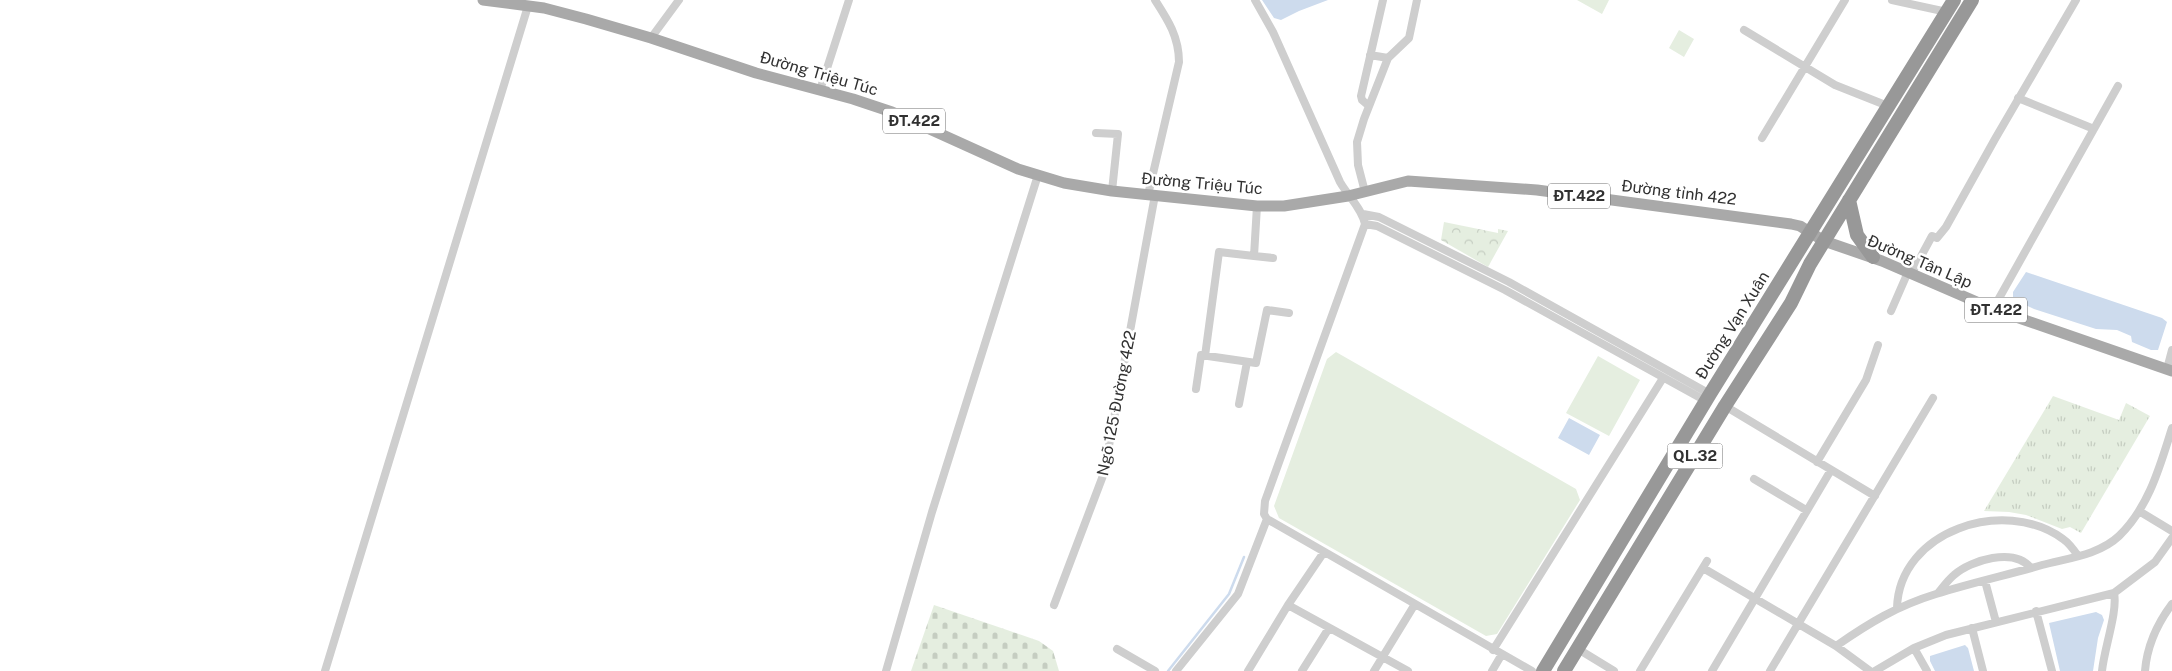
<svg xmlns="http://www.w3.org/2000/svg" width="2172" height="671" font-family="'Public Sans',sans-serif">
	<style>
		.grass { fill: url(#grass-tufts) }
		.cemetery { fill: url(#cemetery-stones) }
		.park { fill: url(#park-crowns) }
		.pitch { fill: #e5eee0 }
		.water { fill: #cddbed }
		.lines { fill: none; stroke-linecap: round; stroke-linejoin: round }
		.stream { stroke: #cddbed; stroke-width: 2.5 }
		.street { stroke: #cecece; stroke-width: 8 }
		.primary { stroke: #a9a9a9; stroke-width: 11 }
		.highway { stroke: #989898; stroke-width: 14 }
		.labels { text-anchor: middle; stroke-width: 5; stroke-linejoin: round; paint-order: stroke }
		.shield { fill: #fff; stroke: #6f6f6f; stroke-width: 1 }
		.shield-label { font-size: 15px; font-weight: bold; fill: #313131 }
		.street-label { font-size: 16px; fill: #313131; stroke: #fff }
	</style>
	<defs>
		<pattern id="grass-tufts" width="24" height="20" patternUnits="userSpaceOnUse" patternTransform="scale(1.25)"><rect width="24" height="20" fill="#e5eee0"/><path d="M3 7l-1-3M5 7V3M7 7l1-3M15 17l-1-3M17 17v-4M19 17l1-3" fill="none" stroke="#c5cdc1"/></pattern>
		<pattern id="cemetery-stones" width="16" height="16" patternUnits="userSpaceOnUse" patternTransform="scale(1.25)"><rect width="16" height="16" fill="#e5eee0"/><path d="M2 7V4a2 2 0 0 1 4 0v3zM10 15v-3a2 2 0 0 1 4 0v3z" fill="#c5cdc1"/></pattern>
		<pattern id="park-crowns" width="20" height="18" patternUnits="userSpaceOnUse" patternTransform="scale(1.25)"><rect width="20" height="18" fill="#e5eee0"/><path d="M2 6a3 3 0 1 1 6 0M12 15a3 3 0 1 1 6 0" fill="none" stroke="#c5cdc1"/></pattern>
	</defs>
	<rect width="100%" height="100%" fill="#fff"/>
	<path class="grass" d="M2053 396 2119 420 2126 403 2150 416 2081 533 2070 527 2062 529 2026 515 2009 512 1984 511Z"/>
	<path class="cemetery" d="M934 605 1039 641 1053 651 1059 671H911Z"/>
	<path class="park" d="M1444 222 1498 233V229L1508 231 1488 267 1441 240Z"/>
	<path class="pitch" d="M1577 0H1609L1602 14Z
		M1679 30 1694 39 1684 57 1669 48Z
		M1336 352 1576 489 1580 500 1497 634 1486 636 1279 518 1274 506 1327 359Z
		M1598 356 1640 380 1609 436 1566 413Z"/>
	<path class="water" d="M1262 0H1328L1299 11 1281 20 1274 18Z
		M2026 272 2162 318 2167 322 2158 350H2151L2132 342 2131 336 2117 330 2096 329 2034 309 2013 299V292Z
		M1569 418 1600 435 1589 455 1558 438Z
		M2096 612 2102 615 2104 620 2098 638 2093 671H2060L2049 623Z
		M1965 645 1968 648 1974 671H1935L1930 661V656Z"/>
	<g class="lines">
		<path class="stream" d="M1168 671 1229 594 1244 557"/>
		<path class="street" d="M1255 0 1273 32 1340 182C1348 196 1362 209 1365 224L1265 501 1264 514 1267 519 1532 671
			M1892 0 1947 12
			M1744 30 1835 85 1888 106
			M651 38 679 0
			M1370 55 1388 58
			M820 90 849 0
			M2018 98 2094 129
			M1369 106 1362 100 1361 96 1383 0
			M1096 133 1118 134 1112 191
			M1762 138 1845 0
			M1365 192 1358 165 1357 142 1364 119 1388 58 1409 38 1417 0
			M1148 195 1179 62C1179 37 1168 20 1155 0
			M1363 214 1379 217 1509 282 1710 394
			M1365 224 1377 226 1505 290 1706 401
			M1254 256 1273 258
			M1912 273 1932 236 1937 238 1946 227 1995 139 2076 0
			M1993 309 2118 86
			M1891 311 1908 272
			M1205 356 1219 252 1254 256 1257 206
			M2167 369 2172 350
			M1196 389 1201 355 1256 363 1267 310 1289 313
			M1239 404 1247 362
			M1725 406 1875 496
			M1817 462 1866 380 1878 345
			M1754 479 1806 510
			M2139 511 2172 531
			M1703 568 1836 646 1870 671
			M1985 581 1996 622
			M1938 593C1943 587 1948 580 1954 575 1971 560 2014 547 2031 568
			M1054 605 1104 473 1155 195
			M1288 605 1408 671
			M1897 608C1899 531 2004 496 2063 539 2069 543 2074 550 2078 556
			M2036 611 2052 671
			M1972 628 1983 671
			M1836 646C1869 623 1897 606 1936 594 1971 583 2007 575 2042 565 2068 558 2099 555 2119 536 2149 507 2160 466 2172 428
			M1914 648 1927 671
			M1117 649 1155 671
			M1578 649 1614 671
			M1493 650 1663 378
			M325 671 528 6
			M886 671 932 512 1038 175
			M1176 671 1238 594 1267 519
			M1248 671 1288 605 1324 552
			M1302 671 1329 628
			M1374 671 1415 604
			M1492 671 1502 654
			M1640 671 1707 561
			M1712 671 1831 470
			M1770 671 1933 398
			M1875 671 1914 648 1946 635 2114 593 2155 562 2172 538
			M2102 671C2104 649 2118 611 2114 593
			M2145 671C2147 646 2157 624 2172 604"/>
		<path class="primary" d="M483 0 544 8 586 19 651 38 756 73 853 99 892 112 1018 169 1064 183 1112 191 1257 206H1284L1348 196 1408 181 1537 190 1791 224 1800 226 1824 241 1882 261 1993 309 2172 371"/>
		<path class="highway" d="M1849 200 1857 235 1873 257
			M1543 671 1710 394 1954 0
			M1564 671 1725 406 1791 303 1810 264 1972 0"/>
	</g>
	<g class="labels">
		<g class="shield">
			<rect x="883" y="108.5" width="62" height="25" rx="4"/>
			<rect x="1548" y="183.5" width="62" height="25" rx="4"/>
			<rect x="1965" y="297.5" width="62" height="25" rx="4"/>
			<rect x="1667.5" y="443.5" width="55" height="25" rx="4"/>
		</g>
		<g class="shield-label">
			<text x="914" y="126">ĐT.422</text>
			<text x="1579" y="201">ĐT.422</text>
			<text x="1996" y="315">ĐT.422</text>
			<text x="1695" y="461">QL.32</text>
		</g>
		<g class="street-label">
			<text transform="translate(819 73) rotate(16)" y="6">Đường Triệu Túc</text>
			<text transform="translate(1202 183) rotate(5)" y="6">Đường Triệu Túc</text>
			<text transform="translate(1679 192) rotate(7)" y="6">Đường tỉnh 422</text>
			<text transform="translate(1920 261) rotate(23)" y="6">Đường Tân Lập</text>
			<text transform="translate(1732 325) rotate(-58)" y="6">Đường Vạn Xuân</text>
			<text transform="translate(1116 403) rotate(-79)" y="6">Ngõ 125 Đường 422</text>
		</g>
	</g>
</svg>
